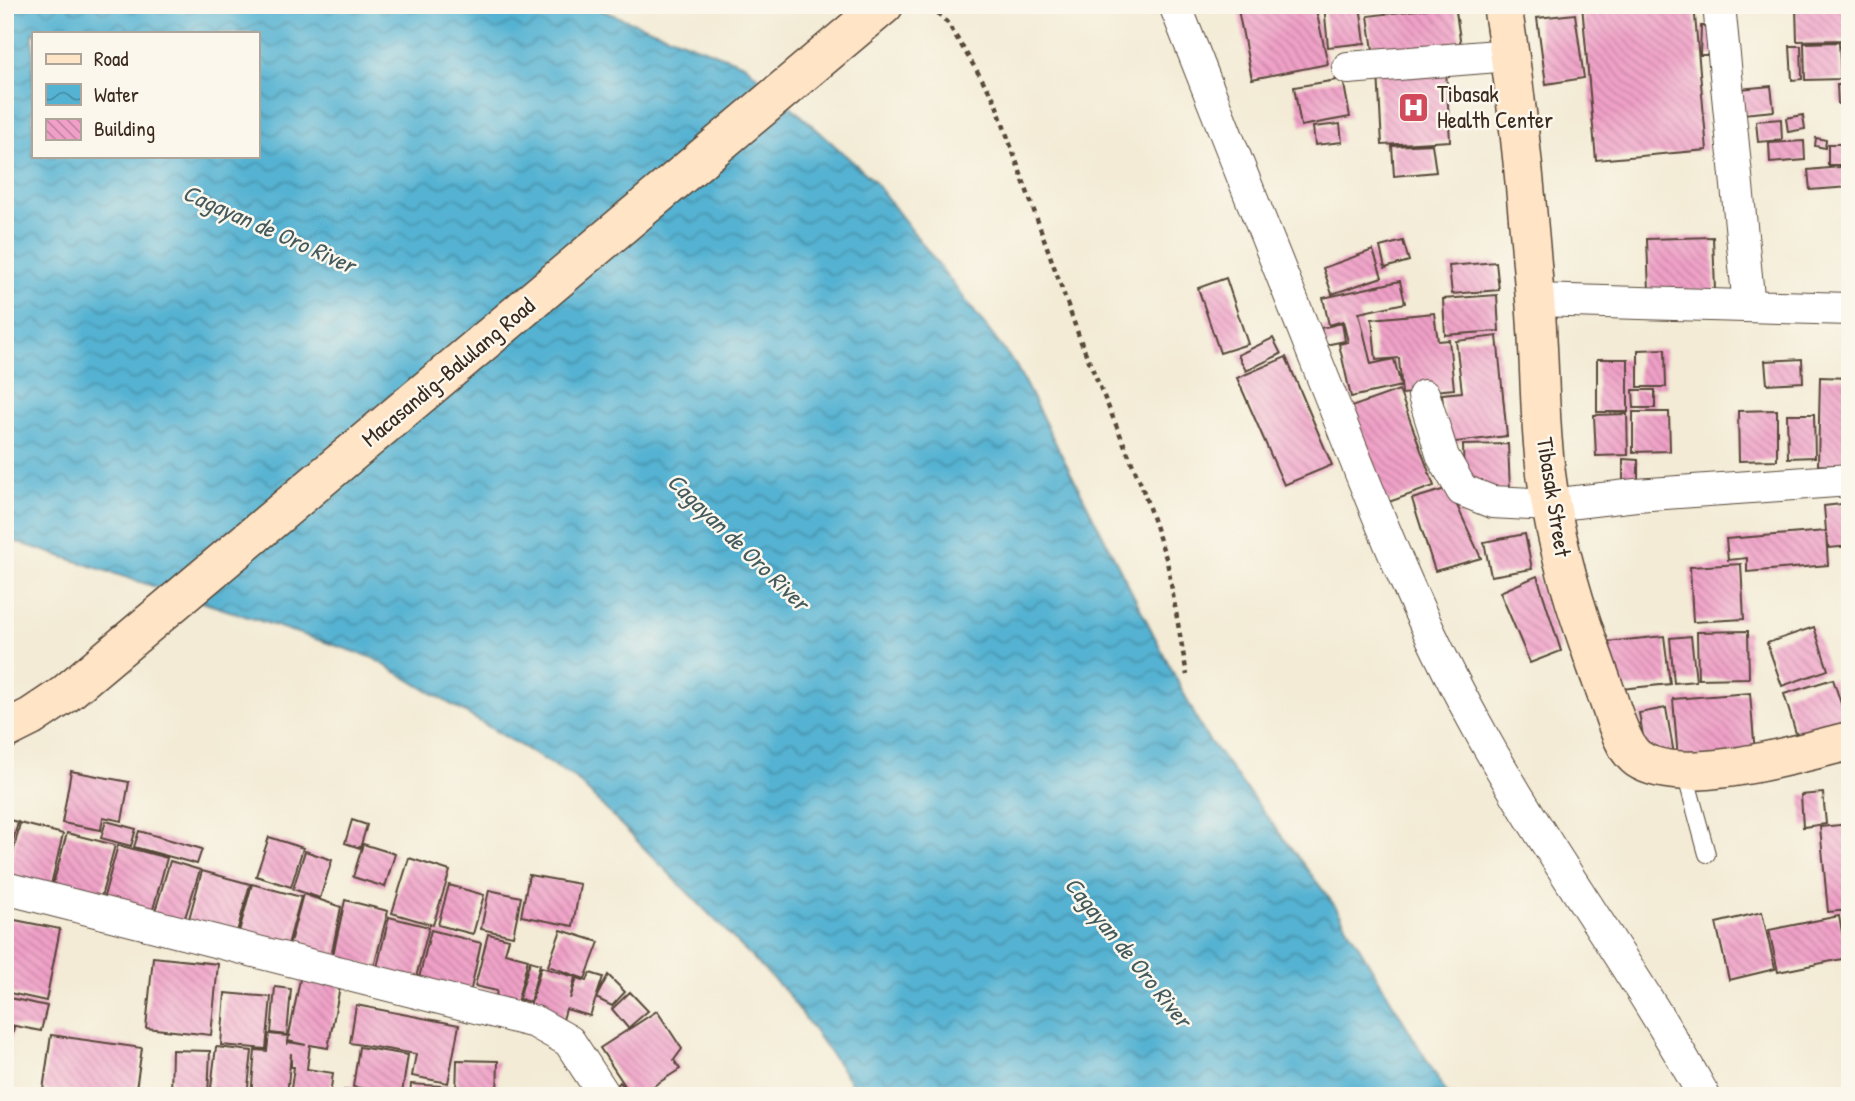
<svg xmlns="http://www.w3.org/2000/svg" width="1855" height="1101" font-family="'Patrick Hand',sans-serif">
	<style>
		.water { fill: url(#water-waves); stroke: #486e78; stroke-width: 2; fill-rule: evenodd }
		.building { fill: url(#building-back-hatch) }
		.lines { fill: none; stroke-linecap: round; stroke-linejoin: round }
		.lane-casing { stroke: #574739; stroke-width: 18 }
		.street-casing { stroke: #574739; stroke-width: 34 }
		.secondary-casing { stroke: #574739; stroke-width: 41 }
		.path { stroke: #574739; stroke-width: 4.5; stroke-dasharray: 5 5; stroke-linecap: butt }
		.lane { stroke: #fff; stroke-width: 16 }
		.street { stroke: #fff; stroke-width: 32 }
		.secondary { stroke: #ffe4c6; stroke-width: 38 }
		.labels { text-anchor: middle; stroke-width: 5; stroke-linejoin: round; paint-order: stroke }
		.poi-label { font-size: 23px; fill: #3b2a1e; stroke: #fbf7ec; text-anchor: start }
		.street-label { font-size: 23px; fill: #3b2a1e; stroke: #fbf7ec }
		.water-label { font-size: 24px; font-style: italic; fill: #445a5d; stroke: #fbf7ec }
	</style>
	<defs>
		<pattern id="water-waves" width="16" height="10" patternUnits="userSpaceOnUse" patternTransform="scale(1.75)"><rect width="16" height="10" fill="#54b2d2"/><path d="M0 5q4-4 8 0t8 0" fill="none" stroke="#4791aa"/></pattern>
		<pattern id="building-back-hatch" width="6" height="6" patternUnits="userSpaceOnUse" patternTransform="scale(1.75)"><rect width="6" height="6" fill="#f0a0c7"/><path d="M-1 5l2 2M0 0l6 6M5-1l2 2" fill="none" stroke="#c483a1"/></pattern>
	</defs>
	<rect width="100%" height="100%" fill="#fbf7ec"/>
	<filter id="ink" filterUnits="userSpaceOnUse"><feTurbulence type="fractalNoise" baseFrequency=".0143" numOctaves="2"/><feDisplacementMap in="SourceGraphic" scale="14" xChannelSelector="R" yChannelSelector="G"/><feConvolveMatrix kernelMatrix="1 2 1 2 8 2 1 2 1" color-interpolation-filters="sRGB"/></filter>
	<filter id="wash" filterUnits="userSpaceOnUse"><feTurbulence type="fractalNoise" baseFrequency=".00686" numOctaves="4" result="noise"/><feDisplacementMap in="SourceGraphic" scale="28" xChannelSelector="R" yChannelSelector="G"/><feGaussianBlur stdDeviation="1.57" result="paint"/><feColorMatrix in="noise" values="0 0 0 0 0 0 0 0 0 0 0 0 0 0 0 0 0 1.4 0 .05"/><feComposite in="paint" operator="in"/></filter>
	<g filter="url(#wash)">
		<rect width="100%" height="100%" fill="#f3ebd5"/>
		<path class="water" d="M5 5H587L744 64 874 181 1016 366 1205 735 1335 906 1448 1096H861L787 993 575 778 371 657 5 538ZM33 33H257V156H33Z"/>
		<g id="blocks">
			<path class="building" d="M1237 5H1315L1328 64 1252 79Z
				M1324 5H1360L1365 43 1328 47Z
				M1365 5H1408V7L1366 12Z
				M1455 5 1461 46 1374 57 1368 16Z
				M1582 5H1694L1707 150 1596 160Z
				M1848 6 1849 40 1797 41 1796 7Z
				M1575 14 1584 78 1546 84 1537 18Z
				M1701 26H1717L1716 55H1700Z
				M1839 42 1841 79 1805 80 1804 43Z
				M1844 43 1850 44V82H1843Z
				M1790 46H1801L1802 79 1792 80Z
				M1446 69 1450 141 1382 145 1378 72Z
				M1343 79 1350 117 1301 126 1294 87Z
				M1837 85H1850V104H1838Z
				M1771 86 1774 111 1743 114 1740 89Z
				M1803 115 1805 129 1788 132 1786 118Z
				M1781 119 1782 140 1758 142 1756 121Z
				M1340 124 1342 142 1315 145 1313 127Z
				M1816 138 1826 140 1825 148 1815 146Z
				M1804 141 1805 160 1770 163 1769 143Z
				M1432 144 1436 172 1394 176 1392 146Z
				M1828 144H1850V165H1828Z
				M1850 166V187L1810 190 1808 170Z
				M1713 237 1715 290 1649 291 1647 239Z
				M1403 241 1409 261 1385 268 1380 247Z
				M1373 250 1382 277 1332 294 1323 268Z
				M1496 262 1499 290 1452 294 1449 266Z
				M1226 278 1248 344 1220 353 1198 288Z
				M1400 281 1405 303 1359 313 1371 364 1394 359 1401 386 1351 397 1339 344 1348 342 1343 321 1329 325 1323 298Z
				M1497 295 1499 331 1445 335 1443 299Z
				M1434 313 1438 341 1449 340 1454 389 1402 394 1399 358 1376 360 1372 319Z
				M1342 323 1345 341 1325 345 1321 328Z
				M1497 336 1507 436 1447 443 1442 394 1462 392 1456 341Z
				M1273 338 1281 354 1246 371 1238 355Z
				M1665 349 1666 387H1638V350Z
				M1286 357 1332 465 1284 485 1237 378Z
				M1597 359H1628V412H1597Z
				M1802 359 1803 382 1767 384 1765 361Z
				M1820 377 1850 378V466L1818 465Z
				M1399 390 1434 486 1386 503 1351 407Z
				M1633 390H1655V408H1634Z
				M1777 410V460L1739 461 1738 411Z
				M1633 412H1669L1670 451 1633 452Z
				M1627 414 1628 455 1596 456 1594 415Z
				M1787 414H1814L1815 457 1788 458Z
				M1508 444 1510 490 1482 491V480L1464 481 1463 445Z
				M1623 459 1638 460V486H1623Z
				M1449 488 1481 558 1435 571 1412 499Z
				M1850 503V546L1829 548 1826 533 1828 565 1747 572V558L1728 560 1726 539 1826 531 1824 506Z
				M1525 534 1532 569 1491 576 1484 542Z
				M1741 564 1744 619 1693 622 1690 567Z
				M1537 576 1561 651 1530 663 1500 592Z
				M1814 627 1828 670 1782 686 1767 643Z
				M1748 631 1749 678 1698 679 1697 632Z
				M1664 636 1670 684 1611 690 1606 642Z
				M1691 636 1696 681 1674 683 1670 638Z
				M1833 679 1848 725 1798 740 1784 694Z
				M1750 693 1755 753 1678 759 1673 699Z
				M1666 708 1674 754 1645 747 1639 713Z
				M71 771 129 782 122 821 103 817 101 830 62 823Z
				M1823 793 1826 824 1803 827 1801 795Z
				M5 819 18 822 6 867H5Z
				M352 820 367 825 360 848 345 843Z
				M106 821 136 829 131 846 101 838Z
				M20 823 63 834 50 889 7 879Z
				M1850 824V910L1828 912 1820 827Z
				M139 831 202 849 197 864 134 847Z
				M67 833 115 845 100 901 52 888Z
				M269 837 303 848 291 887 256 876Z
				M363 844 395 854 385 887 353 877Z
				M118 845 167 858 152 913 103 900Z
				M305 851 332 860 320 898 293 889Z
				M409 858 450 871 433 925 392 913Z
				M170 861 200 870 183 924 154 915Z
				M202 871 250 884 235 939 187 926Z
				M529 875 580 884 573 926 521 916Z
				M252 884 301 897 286 952 237 939Z
				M449 885 484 895 473 934 438 925Z
				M489 890 521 897 513 936 481 929Z
				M303 894 341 907 330 962 288 950Z
				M345 900 388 911 374 967 333 955Z
				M1762 912 1775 969 1729 980 1716 923Z
				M1839 916 1847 958 1778 972 1769 930Z
				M389 917 429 927 413 989 374 980Z
				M10 919 60 929 46 1001 5 992V943Z
				M431 930 481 943 469 998 417 986Z
				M561 930 599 942 585 979 548 966Z
				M488 934 509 939 505 953 528 959 515 1011 494 1006 497 991 475 986Z
				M153 957 218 964 211 1035 146 1028Z
				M530 961 540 964 530 1002 519 999Z
				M541 967 575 977 570 999 577 978 587 981 590 973 603 977 590 1016 566 1009 561 1027 527 1017Z
				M302 969 342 977 328 1048 310 1045 307 1069 333 1073 330 1096H290L294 1067H291V1053L287 1096H251L255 1050 267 1051 269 1034 288 1036 287 1045 288 1042 306 1045 288 1041 289 1036H291L289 1035Z
				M608 975 625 992 612 1006 596 998Z
				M275 987 291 989 287 1035 271 1033Z
				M630 992 648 1011 628 1028 612 1009Z
				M225 993 271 997 266 1049 221 1045Z
				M5 997 47 1006 41 1031 5 1024Z
				M356 1005 459 1025 448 1083 412 1076 416 1054 350 1043Z
				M657 1011 682 1049 674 1060 680 1069 638 1096H632L600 1048Z
				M5 1025 14 1027 6 1058H5Z
				M51 1035 142 1048 135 1096H81L43 1090Z
				M216 1047 252 1051 247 1096H210Z
				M359 1047 408 1055 402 1094 353 1087Z
				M172 1050 210 1051 208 1096H171Z
				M457 1060 498 1061 497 1096 456 1095Z
				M620 1082 631 1096H608Z
				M411 1084 454 1087V1096H410Z
				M344 1090 390 1094V1096H343Z"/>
		</g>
	</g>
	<g filter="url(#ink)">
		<use href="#blocks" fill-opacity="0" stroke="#574739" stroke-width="2"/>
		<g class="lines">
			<defs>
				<path id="lane" d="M1684 770 1707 854"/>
				<path id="street" d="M1175 5C1227 138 1280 270 1333 403 1376 512 1420 623 1477 726 1546 853 1635 969 1704 1096
					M1719 5 1749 306
					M1348 68 1510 55
					M1535 300 1850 309
					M1424 396 1443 457 1462 490 1492 502 1551 505 1636 495 1850 480
					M5 888 535 1022 569 1041 605 1096"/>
				<path id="secondary" d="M1502 5C1518 102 1527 202 1535 300 1541 368 1538 438 1551 505 1562 570 1584 632 1606 693 1613 711 1622 748 1638 759 1683 789 1799 753 1850 741
					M5 730 31 717 64 695 884 5"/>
			</defs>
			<use href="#lane" class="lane-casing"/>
			<use href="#street" class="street-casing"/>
			<use href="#secondary" class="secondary-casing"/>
			<path class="path" d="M931 5 949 25 994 99 1081 342 1141 484 1167 561 1187 675"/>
			<use href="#lane" class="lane"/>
			<use href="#street" class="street"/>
			<use href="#secondary" class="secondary"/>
		</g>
	</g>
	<defs>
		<symbol id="hospital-square" viewBox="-11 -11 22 22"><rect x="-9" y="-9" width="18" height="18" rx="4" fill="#d1495b" stroke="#fbf7ec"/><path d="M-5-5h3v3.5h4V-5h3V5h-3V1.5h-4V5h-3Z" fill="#fff"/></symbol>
	</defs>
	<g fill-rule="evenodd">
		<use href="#hospital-square" x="1396" y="90" width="35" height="35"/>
	</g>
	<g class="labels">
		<g class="poi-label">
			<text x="1437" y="102">Tibasak<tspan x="1437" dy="26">Health Center</tspan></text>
		</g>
		<g class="street-label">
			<text transform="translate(448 372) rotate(-40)" y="8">Macasandig-Balulang Road</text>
			<text transform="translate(1554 497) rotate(81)" y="8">Tibasak Street</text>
		</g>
		<g class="water-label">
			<text transform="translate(269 229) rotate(24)" y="8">Cagayan de Oro River</text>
			<text transform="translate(738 542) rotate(44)" y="8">Cagayan de Oro River</text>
			<text transform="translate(1128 952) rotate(51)" y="8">Cagayan de Oro River</text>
		</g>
	</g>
	<rect width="1855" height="1101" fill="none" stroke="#fbf7ec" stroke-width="28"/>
	<rect x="32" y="32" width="228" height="126" fill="#fbf7ec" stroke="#aea59a" stroke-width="2"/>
	<rect x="46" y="54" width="35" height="10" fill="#ffe4c6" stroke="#aea59a" stroke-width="2"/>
	<text x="94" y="66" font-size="21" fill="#3b2a1e">Road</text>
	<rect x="46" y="84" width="35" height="21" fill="url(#water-waves)" stroke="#aea59a" stroke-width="2"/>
	<text x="94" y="102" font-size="21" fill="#3b2a1e">Water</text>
	<rect x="46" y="119" width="35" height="21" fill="url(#building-back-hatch)" stroke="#aea59a" stroke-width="2"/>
	<text x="94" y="136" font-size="21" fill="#3b2a1e">Building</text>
</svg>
